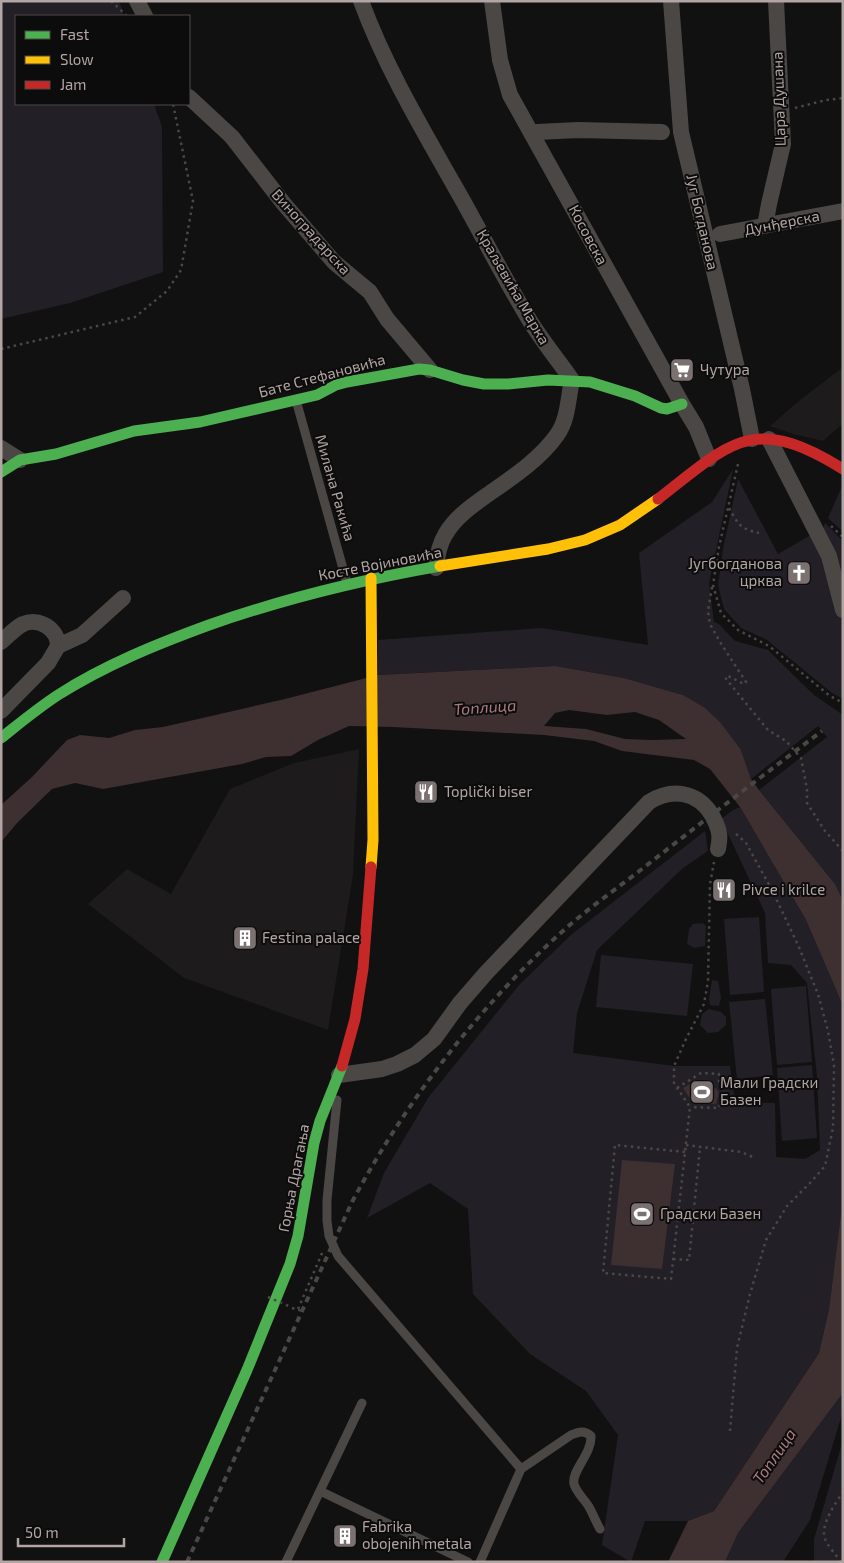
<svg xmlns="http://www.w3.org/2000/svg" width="844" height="1563" font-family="'Exo 2',sans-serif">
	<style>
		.built { fill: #1d1b1b }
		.green { fill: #221f26 }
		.water { fill: #3e2f30; fill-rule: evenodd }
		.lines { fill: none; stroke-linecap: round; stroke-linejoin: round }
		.path { stroke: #4b4747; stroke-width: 2.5; stroke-dasharray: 2.5 4; stroke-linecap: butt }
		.lane { stroke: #4a4745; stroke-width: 9 }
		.street { stroke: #4a4745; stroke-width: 16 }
		.fast { stroke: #4caf50; stroke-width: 11 }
		.slow { stroke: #ffc107; stroke-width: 11 }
		.jam { stroke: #c62828; stroke-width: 11 }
		.rail { stroke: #4a4847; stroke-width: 4; stroke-dasharray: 6 5; stroke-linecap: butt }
		.path-bridge { stroke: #4b4747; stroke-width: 2.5; stroke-dasharray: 2.5 4; stroke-linecap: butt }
		.labels { text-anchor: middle; stroke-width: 4; stroke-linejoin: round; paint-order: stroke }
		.street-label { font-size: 15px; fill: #b2a5a3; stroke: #0d0c0c }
		.poi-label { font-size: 15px; fill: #b2a5a3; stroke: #0d0c0c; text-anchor: start }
		.water-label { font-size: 16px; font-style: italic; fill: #ab7b7f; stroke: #0d0c0c }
	</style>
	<rect width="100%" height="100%" fill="#111"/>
	<path class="built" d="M843 367V427L840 426 823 441 793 434 770 426 800 400Z
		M359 749 353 875 328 1030 184 978 88 904 127 869 171 894 230 789 294 763Z"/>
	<path class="green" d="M1 1H119L124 16H16V104H154L162 127 163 272 70 303 1 319Z
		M733 469 709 584 714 622 719 624 735 641 768 650 814 695 843 715V900L835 884 759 790 827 737 818 726 751 779 741 750 683 695 624 678 555 666 378 675V640L542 628 648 645 639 553 712 502Z
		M738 479 778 554 814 533 826 556 843 624V699L832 693 767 640 741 628 724 609 718 585 723 549Z
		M843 484V532L828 518Z
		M825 523 843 541V584L823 528Z
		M740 807 806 920 843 1006V1205H842L829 1309 819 1353 714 1511 688 1521H645L631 1562 602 1545 618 1435 586 1391 530 1354 473 1294 468 1209 430 1183 367 1218 384 1173 428 1098 519 985 572 934 705 831 708 851 683 868 597 950 577 1013 573 1053 674 1066H730L735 1102 775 1103 776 1157 805 1159 820 1150 817 1077 807 983 791 965 768 963 765 913 721 819 733 810Z
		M759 917 764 992 730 995 724 919Z
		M703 923 706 926 705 946 694 948 687 944 689 929 693 924Z
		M601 955 693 964 687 1016 596 1007Z
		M712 980 718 981 721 998 719 1006 710 1005 709 999Z
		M806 986 812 1062 777 1065 771 989Z
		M765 999 773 1075 737 1079 729 1002Z
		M709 1009 721 1012 726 1017V1025L718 1032 708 1033 700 1025 702 1014Z
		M812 1065 817 1138 782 1141 777 1068Z
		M843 1393V1411L810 1520 783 1562H725L738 1533Z
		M843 1440V1562H814V1539Z"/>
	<path class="water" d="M555 666 624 678 683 695 705 708 720 722 741 750 751 779 759 790 835 884 843 900V1006L806 920 740 807 710 769 694 760 622 751 594 741 544 735 393 727 349 726 318 740 291 756 266 757 242 764 103 789 75 783 52 789 18 822 1 842V805L32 777 67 740 80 735 109 738 135 730 163 727 285 699 378 675ZM569 710 607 715 635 712 659 720 686 739 652 740 625 739 586 729 544 726 555 713Z
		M697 1080 703 1091 716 1088 719 1093 716 1104 693 1103 683 1088Z
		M622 1160 675 1164 662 1269 611 1265Z
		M842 1205H843V1393L738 1533 725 1562H668L688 1521 714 1511 819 1353 829 1309Z"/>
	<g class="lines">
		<path class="path" d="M111 1 126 15
			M795 108 826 100 843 98
			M1 349 135 317 167 291 181 270 193 201 173 104
			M738 464 719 547 713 585 721 613 738 630 769 646 830 696 843 703
			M729 508C738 524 740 529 759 533
			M831 526 843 537
			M712 587 708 611 710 624 720 642 746 682 744 684 728 676H726V679L768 730 786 741 801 758 807 789V803L825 831 843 851
			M677 1088 701 1073 719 1074V1082L723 1092 719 1108 690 1107
			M686 1145 741 1152 755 1158
			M685 1152 615 1145 603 1273 671 1279 690 1107 674 1083V1066L686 1039 704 1004 708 981 710 884 714 862
			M673 1259 689 1260 700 1147
			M292 1308 302 1311
			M298 1309 323 1251
			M730 1431 737 1348 750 1294 766 1240 787 1206 810 1183 825 1166 833 1128 834 1065 828 1031 818 994 798 945 772 890 746 843 734 832
			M841 1562C837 1556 827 1545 825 1539 820 1525 835 1504 843 1492"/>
		<path class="lane" d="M296 400 347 583
			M337 1100 327 1200V1221L329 1236 338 1256 521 1469 571 1435C579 1432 584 1430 591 1436 592 1454 571 1471 574 1484 576 1492 585 1500 589 1507 593 1514 596 1522 600 1529
			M320 1491 468 1562
			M286 1562 362 1403
			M480 1562 521 1469"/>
		<path class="street" d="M137 1 145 16
			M361 1C385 66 420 125 454 185 480 230 503 277 530 321 543 342 558 360 572 380 568 399 568 420 557 435 540 459 513 477 490 493 473 505 455 517 445 535 439 545 437 556 436 568
			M492 1 500 60 510 95 682 404 696 427 709 459
			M671 1 681 132 742 389 752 439
			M189 97 232 137 284 204 334 262 370 292 387 319 430 370
			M532 135 537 132 578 130 662 132
			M765 226 769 204 783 144 776 1
			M720 234 843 211
			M769 439 829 556 843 610
			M1 448 20 460
			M1 642C8 636 15 628 23 624 39 617 58 629 58 646L48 663 1 711
			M58 646 82 635 123 598
			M339 1075 382 1069 397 1064 415 1055 434 1039 460 1003 486 973 649 802C672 788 697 791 712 815 715 821 718 826 719 833 720 838 719 844 718 849"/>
		<path class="fast" d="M1 472 20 460 56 454 134 431 200 422 317 395 336 385 347 382 419 369 430 370 463 380 484 384H508L548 380 590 382 635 396 661 408 667 409 682 404
			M1 738C20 723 38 708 58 695 105 665 157 644 209 625 286 598 360 580 440 566
			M162 1562 247 1370 290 1264 298 1236 314 1143 320 1121 342 1066"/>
		<path class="slow" d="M440 566 548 549 585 540 620 525 658 499
			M371 867 373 840 371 578"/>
		<path class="jam" d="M658 499C731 442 753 413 843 469
			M342 1066 355 1019 363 969 371 867"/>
		<path class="rail" d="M187 1562 352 1202C406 1101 479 1006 565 929 589 908 616 889 642 869 702 822 762 776 822 731"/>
		<path class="path-bridge" d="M268 1297 291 1307"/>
	</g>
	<defs>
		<symbol id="supermarket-square" viewBox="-11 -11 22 22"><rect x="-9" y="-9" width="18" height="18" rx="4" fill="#7a7170" stroke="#0d0c0c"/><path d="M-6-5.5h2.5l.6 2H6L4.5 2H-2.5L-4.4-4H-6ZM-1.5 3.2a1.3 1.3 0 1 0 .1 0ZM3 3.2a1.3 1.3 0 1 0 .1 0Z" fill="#fff"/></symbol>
		<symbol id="church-square" viewBox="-11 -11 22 22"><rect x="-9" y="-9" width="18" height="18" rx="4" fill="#7a7170" stroke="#0d0c0c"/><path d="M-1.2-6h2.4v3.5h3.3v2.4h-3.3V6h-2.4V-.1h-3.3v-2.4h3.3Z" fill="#fff"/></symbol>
		<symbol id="restaurant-square" viewBox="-11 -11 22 22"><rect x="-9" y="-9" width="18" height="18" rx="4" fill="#7a7170" stroke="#0d0c0c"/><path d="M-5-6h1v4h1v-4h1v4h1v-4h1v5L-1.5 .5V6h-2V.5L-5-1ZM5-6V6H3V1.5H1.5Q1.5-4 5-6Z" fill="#fff"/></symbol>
		<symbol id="building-square" viewBox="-11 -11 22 22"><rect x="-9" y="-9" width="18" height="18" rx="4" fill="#7a7170" stroke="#0d0c0c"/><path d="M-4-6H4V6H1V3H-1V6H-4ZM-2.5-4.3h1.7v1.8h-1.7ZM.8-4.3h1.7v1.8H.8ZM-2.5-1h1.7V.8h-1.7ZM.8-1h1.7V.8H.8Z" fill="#fff"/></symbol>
		<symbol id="stadium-square" viewBox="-11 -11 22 22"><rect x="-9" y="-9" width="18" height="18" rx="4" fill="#7a7170" stroke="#0d0c0c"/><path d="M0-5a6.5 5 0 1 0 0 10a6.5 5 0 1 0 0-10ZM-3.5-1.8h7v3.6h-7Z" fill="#fff"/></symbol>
	</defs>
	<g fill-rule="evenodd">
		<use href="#supermarket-square" x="668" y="356" width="28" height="28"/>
		<use href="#church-square" x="785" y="559" width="28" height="28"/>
		<use href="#restaurant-square" x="412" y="778" width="28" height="28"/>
		<use href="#restaurant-square" x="710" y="876" width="28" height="28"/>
		<use href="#building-square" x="231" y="924" width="28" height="28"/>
		<use href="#stadium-square" x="688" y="1078" width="28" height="28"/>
		<use href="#stadium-square" x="628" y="1200" width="28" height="28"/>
		<use href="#building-square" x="331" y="1522" width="28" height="28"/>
	</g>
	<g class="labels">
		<g class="street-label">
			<text transform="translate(779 99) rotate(-92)" y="5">Цара Душана</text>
			<text transform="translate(702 222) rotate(77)" y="5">Југ Богданова</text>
			<text transform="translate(782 223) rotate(-11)" y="5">Дунђерска</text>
			<text transform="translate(311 232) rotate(48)" y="5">Виноградарска</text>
			<text transform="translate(588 235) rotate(62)" y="5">Косовска</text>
			<text transform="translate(513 287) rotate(60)" y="5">Краљевића Марка</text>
			<text transform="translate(322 376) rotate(-15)" y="5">Бате Стефановића</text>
			<text transform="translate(335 488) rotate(74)" y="5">Милана Ракића</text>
			<text transform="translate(380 564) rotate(-11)" y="5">Косте Војиновића</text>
			<text transform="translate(294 1178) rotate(-79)" y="5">Горња Драгања</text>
		</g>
		<g class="poi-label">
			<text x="700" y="375">Чутура</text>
			<text x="782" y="569" text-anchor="end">Југбогданова<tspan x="782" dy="17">црква</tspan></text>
			<text x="444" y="797">Toplički biser</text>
			<text x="742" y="895">Pivce i krilce</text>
			<text x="262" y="943">Festina palace</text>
			<text x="720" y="1088">Мали Градски<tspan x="720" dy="17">Базен</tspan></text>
			<text x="660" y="1219">Градски Базен</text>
			<text x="362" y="1532">Fabrika<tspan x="362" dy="17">obojenih metala</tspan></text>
		</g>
		<g class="water-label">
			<text transform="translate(485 707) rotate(-4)" y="6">Топлица</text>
			<text transform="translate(774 1456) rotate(-55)" y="6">Топлица</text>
		</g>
	</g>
	<rect width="844" height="1563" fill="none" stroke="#b2a5a3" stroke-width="5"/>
	<rect x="15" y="15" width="175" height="90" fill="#0d0c0c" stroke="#4f4948"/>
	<rect x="25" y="31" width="25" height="8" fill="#4caf50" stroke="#4f4948"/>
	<text x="60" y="40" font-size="15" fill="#b2a5a3">Fast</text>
	<rect x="25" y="56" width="25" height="8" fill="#ffc107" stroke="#4f4948"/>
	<text x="60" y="65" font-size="15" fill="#b2a5a3">Slow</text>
	<rect x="25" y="81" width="25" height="8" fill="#c62828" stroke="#4f4948"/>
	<text x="60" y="90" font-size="15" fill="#b2a5a3">Jam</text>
	<path d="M18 1538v8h106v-8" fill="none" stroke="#b2a5a3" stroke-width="2.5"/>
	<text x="25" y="1538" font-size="15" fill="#b2a5a3" stroke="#0d0c0c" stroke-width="4" paint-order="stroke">50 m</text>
</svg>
